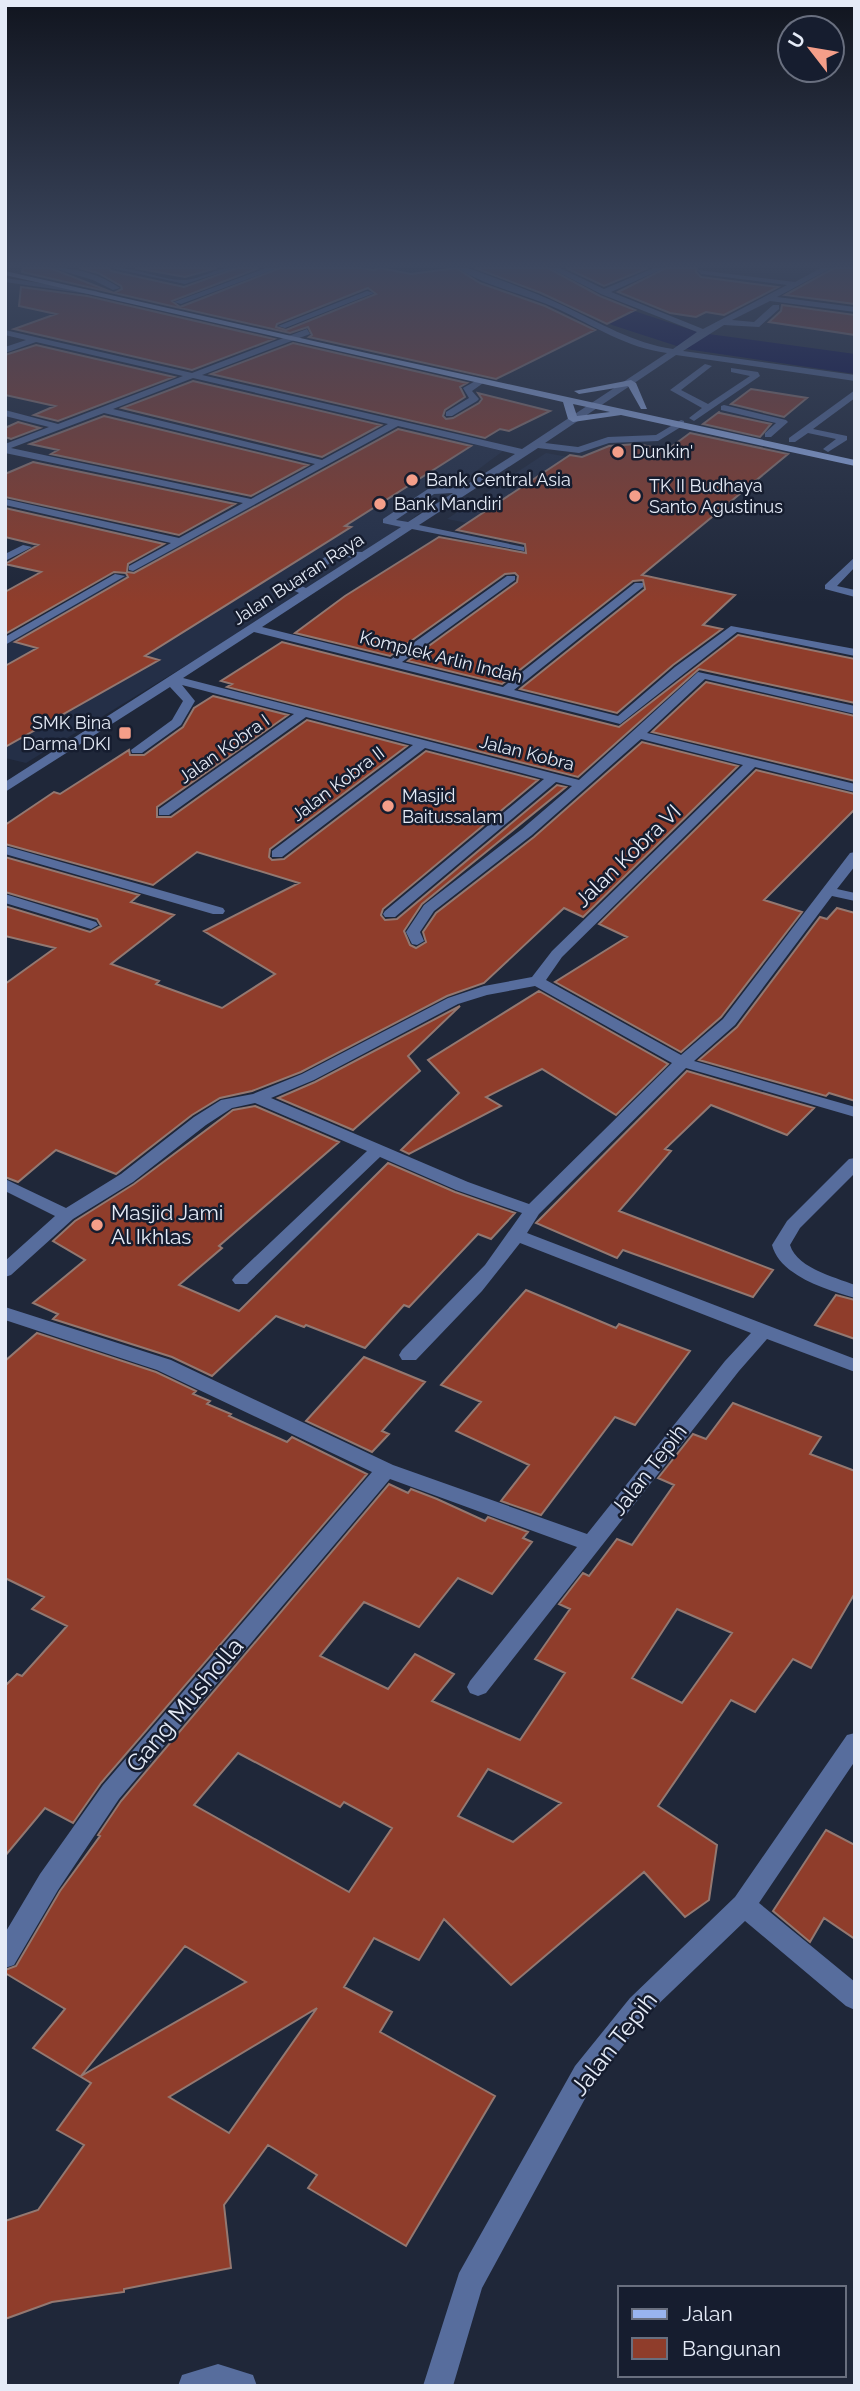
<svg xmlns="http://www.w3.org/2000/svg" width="860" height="2391" font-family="Raleway,sans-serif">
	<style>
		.built { fill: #242f47 }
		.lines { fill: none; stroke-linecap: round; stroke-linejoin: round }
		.river { fill: #010344; fill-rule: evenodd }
		.building { fill: #8f3d2b; stroke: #937871; stroke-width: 2; fill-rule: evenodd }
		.minor { fill: #576d9d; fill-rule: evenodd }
		.major { fill: #99b4ef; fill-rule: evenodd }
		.poi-dot { fill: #f49e89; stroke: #161d2f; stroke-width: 2.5 }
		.labels { text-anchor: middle; stroke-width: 5; stroke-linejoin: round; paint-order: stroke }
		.far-poi-label { font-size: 18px; fill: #e5ebf7; stroke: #161d2f; text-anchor: start }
		.far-street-label { font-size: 18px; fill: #e5ebf7; stroke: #161d2f }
		.street-label { font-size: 21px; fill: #e5ebf7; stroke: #161d2f }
		.poi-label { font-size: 21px; fill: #e5ebf7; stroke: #161d2f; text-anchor: start }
		.near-street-label { font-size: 24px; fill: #e5ebf7; stroke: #161d2f }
	</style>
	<rect width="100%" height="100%" fill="#1f2739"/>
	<path class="built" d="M409 430 503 451 346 568 26 763 5 758V645L190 536Z
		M546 453 636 469 542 538 447 519Z"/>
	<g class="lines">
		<path class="river" d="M507 268H543L634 311 701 333 855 354V374L686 349 612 325 511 274Z"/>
	</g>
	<path class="building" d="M23 268H50L114 293 122 289 121 286 98 273 79 268H109L111 271 184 287 237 268H259L172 301 180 307 280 268H361L374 270 380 268 411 274 456 268 480 283 545 306 595 330 496 379 309 337 312 335 308 327 290 333 22 272ZM368 288 376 294 286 330 276 327 277 324Z
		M135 268H217L185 277Z
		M475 268H548L600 296 635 310 607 324 541 293Z
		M566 268H648L604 286Z
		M666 268H697L696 272 701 277 778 287 724 315 706 312 696 317 670 313 618 292Z
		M834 268H855V304L785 295Z
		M21 287 87 296 274 339 192 370 14 329 56 314 19 306Z
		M782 305 855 315V335L769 322 781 311Z
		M293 343 467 383 460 387 465 397 445 410 443 416 446 419 453 418 479 403 482 399 478 393 550 411 509 431 500 429 485 438 211 374Z
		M36 345 174 377 58 421 34 415 55 406 5 395V355Z
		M193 381 381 425 322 457 122 408Z
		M751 389 807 398 784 417 731 404Z
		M719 412 720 413 771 424 760 437 703 424Z
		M104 416 308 465 251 496 51 454 58 450 30 444Z
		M18 422 40 428 11 439 5 437V428Z
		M398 429 471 446 345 526 351 527 145 656 159 660 5 747V666L37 648 15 642 128 577 126 573 114 572 5 634V592L41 572 5 564 38 545 5 537V508L164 544 128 564 127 572 134 573Z
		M690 433 788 454 642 575 735 595 703 625 722 629 673 665 617 713 520 689 645 589 643 580 633 581 502 684 408 661 517 582 518 576 515 573 505 574 390 656 295 633 345 596 439 537 526 553 525 544 457 530 570 455 582 457 609 446 637 444 667 450Z
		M33 462 235 504 179 535 5 497V474Z
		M738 635 855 659V703L699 669 578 777 227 687 232 684 221 681 282 642 619 727Z
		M706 682 855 716V781L652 732Z
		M213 696 288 715 157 807V817H171L307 720 407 746 270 849 269 857 272 860 284 859 426 751 538 780 383 909 381 915 385 920 397 919 557 785 566 787 422 904 404 931 410 945 416 948 426 942 423 932 436 913 534 837 642 742 738 766 583 917 564 908 484 983 447 996 301 1072 252 1091 220 1098 192 1115 116 1174 56 1150 18 1182 5 1177V984L55 948 5 936V906L90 932 101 926 97 919 5 892V857L139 895 131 902 174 915 111 964 159 981 156 984 222 1008 275 974 204 931 299 883 197 852 153 885 5 844V825L54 792 60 794 129 750 130 755H144L183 727 194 708Z
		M756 770 855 794V809L764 900 802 912 721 1017 681 1052 555 982 627 937 599 924Z
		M837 908 855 913V1101L829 1093 826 1096 699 1060 737 1027 820 917 827 919Z
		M539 991 668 1064 616 1115 542 1069 486 1097 501 1106 409 1154 401 1150 459 1093 428 1060Z
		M460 1006 408 1056 420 1071 353 1130 278 1098 315 1082Z
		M687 1071 814 1108 787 1135 711 1105 665 1149 671 1151 619 1211 773 1270 753 1297 623 1250 617 1258 536 1223Z
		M255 1106 339 1142 219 1246 222 1248 179 1285 239 1311 388 1163 455 1192 515 1213 491 1239 478 1234 409 1307 404 1305 365 1348 306 1325 304 1327 276 1316 212 1376 172 1357 53 1319 58 1314 33 1303 85 1260 53 1241 75 1221 134 1184 233 1110Z
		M526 1290 616 1328 619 1324 690 1351 635 1425 615 1417 541 1515 501 1501 529 1465 456 1431 481 1402 441 1385Z
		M836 1295 855 1300V1339L815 1325Z
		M37 1333 156 1372 196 1391 193 1394 210 1401 207 1404 231 1414 229 1416 287 1442 292 1437 367 1474 101 1783 73 1823 45 1808 5 1856V1686L17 1674 22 1676 67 1626 32 1609 44 1597 5 1578V1361Z
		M364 1357 425 1382 382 1431 389 1434 372 1452 306 1421Z
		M733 1403 821 1437 810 1454 855 1471V1593L811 1668 793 1659 755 1712 731 1700 658 1806 717 1845 709 1900 685 1917 644 1872 511 1985 444 1919 419 1960 374 1938 344 1987 392 2012 380 2032 495 2096 406 2246 308 2188 317 2175 268 2145 224 2205 231 2268 124 2289V2292L52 2302 5 2319V2221L38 2210 84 2145 57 2130 91 2083 33 2048 65 2009 5 1973V1970L16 1966 60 1891 100 1836 98 1835 121 1801 389 1484 408 1493 411 1489 437 1499 485 1521 488 1517 528 1532 523 1538 532 1542 492 1594 458 1578 419 1627 364 1602 320 1656 388 1689 415 1654 454 1674 432 1701 520 1740 565 1673 535 1659 570 1609 559 1604 583 1573 589 1576 617 1539 632 1545 674 1485 658 1478 693 1434 706 1439ZM677 1609 732 1633 682 1703 632 1678ZM238 1753 340 1807 344 1802 392 1828 349 1892 194 1805ZM488 1769 561 1803 513 1842 458 1816ZM185 1946 246 1982 81 2076ZM317 2008 229 2133 169 2097Z
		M826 1830 855 1845V1939L824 1918 810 1942 773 1911Z"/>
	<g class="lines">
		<path class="minor" d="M53 268C75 267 102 275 120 288L113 290 93 280Z
			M112 268C137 267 163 281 185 280 202 279 216 267 234 268L185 284Z
			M266 268H277L181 304 174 302Z
			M458 268H468C500 280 533 291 564 306 600 323 633 343 673 349L697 332 601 294 550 268H560L604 289 654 268H664L611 292 703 329 787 285 701 274 698 270 795 282 821 268H831L777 297 855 307V312L770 301 732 320 754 322 773 305H779V309L759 327 724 325 683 351 855 375V381L676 355 545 443 578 447 608 437 656 435 681 420 684 421V425L658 441 609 443 579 453 538 448 419 525 524 547V551L412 529 262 627 391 659 507 576H515V580L402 662 503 687 635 583H643V587L514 690 618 716 675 667 731 626 855 649V656L737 632 620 724 254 632 183 678 579 780 698 672 855 706V714L705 679 647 733 855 784V792L755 767 562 957 546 980 681 1055 723 1019 850 853 855 852V866L837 889 855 893V901L832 896 735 1025 694 1061 855 1107V1117L686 1068 539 1214 527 1233 855 1359V1372L767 1339 739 1371 486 1693 478 1696 470 1693 467 1687 470 1681 577 1547 390 1479 119 1799 58 1890 14 1965 5 1968V1933L40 1874 103 1785 372 1472 157 1370 5 1320V1307L171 1360 393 1465 587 1534 725 1361 751 1333 520 1243 482 1291 416 1360H402L399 1355 402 1350 485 1265 522 1213 456 1190 380 1157 247 1284H235L232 1280 235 1276 367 1151 255 1103 232 1108 206 1125 133 1182 73 1219 11 1275 5 1277V1261L55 1216 5 1191V1179L66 1208 121 1174 194 1117 221 1100 253 1094 302 1074 448 998 484 986 532 977 552 951 743 765 641 739 532 835 434 911 420 932 424 941 417 945 412 944 406 932 424 905 522 829 572 786 556 782 395 917H385L383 914 385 911 544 779 425 748 282 857H272V851L413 745 306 717 169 815H159V809L294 714 182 685 195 701 181 725 142 753H132L131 750 172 720 183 701 170 687 5 792V782L299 593 287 587V583L334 551 362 552 401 527 383 523V519L428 489 463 487 515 454 398 426 133 571 129 570V566L171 543 5 505V499L179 538 243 503 5 453V444L49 427 5 416V410L58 424 183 376 36 342 5 353V347L26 340 5 335V330L192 373 307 329 310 334 202 375 522 449 667 353C627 348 594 326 558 309 526 294 486 287 458 268ZM193 378 388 424 322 460 113 409ZM104 413 315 464 251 499 11 448ZM453 493 408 522 396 520 434 494ZM340 556 353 558 306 588 299 585ZM535 986 672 1063 529 1204 468 1182 271 1098 314 1080 458 1004 487 995Z
			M5 278 96 291 100 293 96 295 5 282Z
			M367 291 374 293 285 328 278 326Z
			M705 364 712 366 681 390 708 404 750 376 731 372V368L758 372 760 376 694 421 689 418 702 408 670 390Z
			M479 379 486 381 472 391 479 399 477 401 452 416H446V412L469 398 463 388Z
			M855 390V398L813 429 847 436V440L828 452 823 449 836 439 808 433 795 442H789V438Z
			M724 405 786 420 788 422 771 437H765V433L776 423 721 410V406Z
			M23 545 32 547 5 561V554Z
			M855 557V567L837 586 855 590V597L825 589V585Z
			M115 574 125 576 5 645V637Z
			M5 846 223 908 225 911 223 914H213L5 854Z
			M5 894 96 922 98 925 91 929 5 903Z
			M855 1158V1173L800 1228 790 1245C797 1268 834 1277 855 1285V1298C827 1290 780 1276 772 1245L787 1221 849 1159Z
			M855 1733V1761L759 1903 855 1982V2010L846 2006 745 1921 648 2014 593 2084 482 2288 453 2386H423L459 2273 575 2066 630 1998 735 1897 847 1735Z
			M218 2364 253 2375 257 2386H178L182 2375Z"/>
		<path class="major" d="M5 271 371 354 855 460V466L621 415 573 422 568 419 563 402 5 275ZM573 404 610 412 577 416Z
			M631 380 636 383 647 409H641L628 386 579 394 574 391Z"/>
	</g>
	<linearGradient id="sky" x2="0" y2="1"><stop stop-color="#11151f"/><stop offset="0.44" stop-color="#3c475f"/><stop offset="1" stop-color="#3c475f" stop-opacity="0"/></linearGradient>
	<rect width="860" height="603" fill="url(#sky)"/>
	<g class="poi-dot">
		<circle cx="618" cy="452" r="7"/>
		<circle cx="412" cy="480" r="7"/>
		<circle cx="635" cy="496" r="7"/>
		<circle cx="380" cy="504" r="7"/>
		<rect x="118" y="726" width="14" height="14" rx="3.5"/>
		<circle cx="388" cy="806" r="7"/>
		<circle cx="97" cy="1225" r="7"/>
	</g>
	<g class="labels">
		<g class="far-poi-label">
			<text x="632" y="458">Dunkin'</text>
			<text x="426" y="486">Bank Central Asia</text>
			<text x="649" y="492">TK II Budhaya<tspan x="649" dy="21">Santo Agustinus</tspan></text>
			<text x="394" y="510">Bank Mandiri</text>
			<text x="111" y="729" text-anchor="end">SMK Bina<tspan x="111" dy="21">Darma DKI</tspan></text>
			<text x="402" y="802">Masjid<tspan x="402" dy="21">Baitussalam</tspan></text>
		</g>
		<g class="far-street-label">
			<text transform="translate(298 579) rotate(-33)" y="6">Jalan Buaran Raya</text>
			<text transform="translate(441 657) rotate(14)" y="6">Komplek Arlin Indah</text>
			<text transform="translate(224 749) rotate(-35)" y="6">Jalan Kobra I</text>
			<text transform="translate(527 753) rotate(14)" y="6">Jalan Kobra</text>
			<text transform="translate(338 784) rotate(-37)" y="6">Jalan Kobra II</text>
		</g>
		<g class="street-label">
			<text transform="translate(628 856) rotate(-44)" y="7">Jalan Kobra VI</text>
			<text transform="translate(649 1470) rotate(-52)" y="7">Jalan Tepih</text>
		</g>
		<g class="poi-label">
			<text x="111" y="1220">Masjid Jami<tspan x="111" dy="24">Al Ikhlas</tspan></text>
		</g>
		<g class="near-street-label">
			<text transform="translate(185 1705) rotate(-50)" y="8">Gang Musholla</text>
			<text transform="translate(614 2044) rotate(-52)" y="8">Jalan Tepih</text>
		</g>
	</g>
	<rect width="860" height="2391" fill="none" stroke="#e5ebf7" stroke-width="14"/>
	<rect x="618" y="2286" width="228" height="91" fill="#161d2f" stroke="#696f7f" stroke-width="2"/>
	<rect x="632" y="2309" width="35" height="10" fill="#99b4ef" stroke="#696f7f" stroke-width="2"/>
	<text x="682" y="2321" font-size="21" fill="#e5ebf7">Jalan</text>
	<rect x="632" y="2338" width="35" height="21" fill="#8f3d2b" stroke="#696f7f" stroke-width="2"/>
	<text x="682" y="2356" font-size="21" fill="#e5ebf7">Bangunan</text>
	<g transform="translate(811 49) rotate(301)"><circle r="33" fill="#161d2f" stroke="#696f7f" stroke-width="2"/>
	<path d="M0-5L12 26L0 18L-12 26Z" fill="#f49e89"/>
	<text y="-10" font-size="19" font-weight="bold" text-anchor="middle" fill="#e5ebf7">U</text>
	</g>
</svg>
